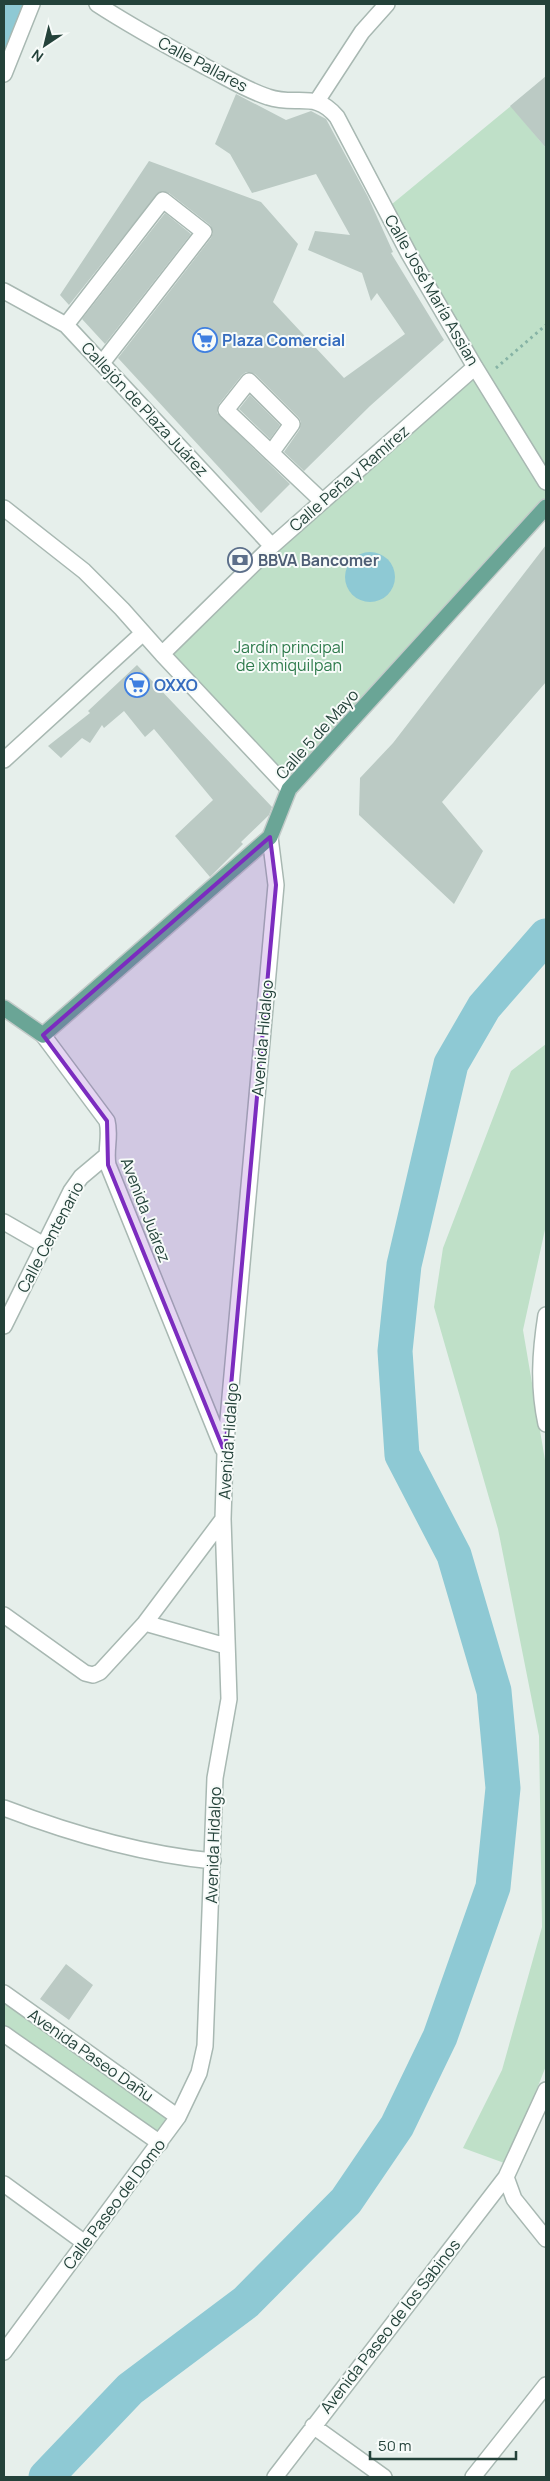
<svg xmlns="http://www.w3.org/2000/svg" width="550" height="2481" font-family="Manrope,sans-serif">
	<style>
		.green { fill: #bfe0c8 }
		.water { fill: #8ec9d4 }
		.lines { fill: none; stroke-linecap: round; stroke-linejoin: round }
		.canal { stroke: #8ec9d4; stroke-width: 20 }
		.river { stroke: #8ec9d4; stroke-width: 35 }
		.building { fill: #bbcac4 }
		.minor-casing { stroke: #a8b8b2; stroke-width: 18 }
		.major-casing { stroke: #c2cac8; stroke-width: 18 }
		.path { stroke: #86b3a5; stroke-width: 3; stroke-dasharray: 2.5 4; stroke-linecap: butt }
		.minor { stroke: #fff; stroke-width: 15 }
		.major { stroke: #6aa596; stroke-width: 15 }
		.marked { fill: #7b2cbf; fill-opacity: 0.2; stroke: #7b2cbf; stroke-width: 4; stroke-linejoin: round }
		.labels { text-anchor: middle; stroke-width: 4; stroke-linejoin: round; paint-order: stroke }
		.street-label { font-size: 16px; fill: #24423a; stroke: #f7fbf9 }
		.shop-label { font-size: 16px; font-weight: bold; fill: #366cbe; stroke: #f7fbf9; text-anchor: start }
		.service-label { font-size: 16px; font-weight: bold; fill: #4e5e75; stroke: #f7fbf9; text-anchor: start }
		.park-label { font-size: 16px; fill: #2d7a4b; stroke: #f7fbf9 }
	</style>
	<rect width="100%" height="100%" fill="#e6efeb"/>
	<path class="green" d="M511 106 546 148V507L289 789 162 654 475 367 386 209Z
		M546 1044V1225L523 1330 546 1466V2066L507 2164 463 2148 502 2070 542 1927 539 1736 498 1529 434 1307 443 1248 511 1071Z
		M4 1993 178 2117 160 2143 4 2034Z"/>
	<path class="water" d="M345 577a25 25 0 1 1 50 0a25 25 0 1 1-50 0Z"/>
	<g class="lines">
		<path class="canal" d="M4 38 15 4"/>
		<path class="river" d="M46 2477 130 2389 246 2302 346 2201 397 2126 440 2037 493 1887 503 1788 494 1691 454 1555 402 1455 395 1351 404 1265 451 1064 484 1007 546 936"/>
	</g>
	<path class="building" d="M546 76V148L510 106Z
		M236 94 286 120 311 111 326 119 368 197 393 252 391 253 444 340 370 406 304 471 284 452 300 429 301 422 299 418 255 374 246 372 242 375 219 404 217 413 290 484 261 513 118 358 211 238 213 233 210 225 169 193 159 192 69 305 60 295 149 161 261 202 298 244 273 302 344 378 405 334 377 293 371 301 362 273 308 250 315 231 350 235 316 174 252 193 230 154 215 144Z
		M165 213 191 234 105 344 82 319Z
		M250 395 280 425 270 439 239 409Z
		M546 545V682L442 802 483 851 454 904 359 815 360 778 393 743Z
		M137 665 272 807 269 815 241 842 243 844 210 877 175 836 213 800 154 729 145 737 124 711 104 728 102 725 90 743 82 738 61 758 48 746 90 713 88 711Z
		M66 1964 93 1985 69 2020 40 1999Z"/>
	<g class="lines">
		<defs>
			<path id="minor" d="M97 4C132 27 169 47 206 67 226 77 246 90 268 97 297 107 315 90 337 117L409 254 475 367 546 482
				M4 74 32 4
				M317 101 362 32 387 4
				M4 291 66 325 272 546
				M66 325 163 200 204 232 102 363
				M271 453 292 424 249 381 226 410 322 501
				M4 508 84 571 122 609 162 654 289 789
				M162 654 272 546 475 367
				M4 760 143 633
				M43 1035 107 1121C111 1136 105 1150 108 1165L223 1449
				M4 1222 44 1245
				M546 1315C540 1353 538 1387 546 1424
				M4 1326 71 1191 81 1177 106 1156
				M4 1615 85 1673 93 1675 100 1672 145 1623 223 1519
				M145 1623 226 1646
				M4 1808C72 1834 140 1854 213 1861
				M4 1993 178 2117
				M4 2034 160 2143
				M506 2177 514 2199 546 2239
				M4 2184 85 2243
				M4 2352 178 2117 199 2073 205 2046 215 1778 229 1699 223 1519 225 1453 276 885 270 837
				M313 2426 384 2477
				M275 2477 506 2177 546 2090
				M473 2477 546 2385"/>
			<path id="major" d="M4 1008 43 1035 270 837 289 789 546 507"/>
		</defs>
		<use href="#minor" class="minor-casing"/>
		<use href="#major" class="major-casing"/>
		<path class="path" d="M496 368 546 325"/>
		<use href="#minor" class="minor"/>
		<use href="#major" class="major"/>
	</g>
	<path class="marked" d="M270 837 276 885 225 1453 108 1165 107 1121 43 1035Z"/>
	<defs>
		<symbol id="supermarket-ring" viewBox="-11 -11 22 22"><circle r="9.5" fill="#f7fbf9" stroke="#3f7fe0" stroke-width="1.5"/><path d="M-6-5.5h2.5l.6 2H6L4.5 2H-2.5L-4.4-4H-6ZM-1.5 3.2a1.3 1.3 0 1 0 .1 0ZM3 3.2a1.3 1.3 0 1 0 .1 0Z" fill="#3f7fe0"/></symbol>
		<symbol id="bank-ring" viewBox="-11 -11 22 22"><circle r="9.5" fill="#f7fbf9" stroke="#5c6f8a" stroke-width="1.5"/><path d="M-6-4H6V4H-6ZM0-2.3a2.3 2.3 0 1 0 0 4.6a2.3 2.3 0 1 0 0-4.6Z" fill="#5c6f8a"/></symbol>
	</defs>
	<g fill-rule="evenodd">
		<use href="#supermarket-ring" x="191" y="326" width="28" height="28"/>
		<use href="#bank-ring" x="226" y="546" width="28" height="28"/>
		<use href="#supermarket-ring" x="123" y="671" width="28" height="28"/>
	</g>
	<g class="labels">
		<g class="street-label">
			<text transform="translate(203 64) rotate(28)" y="6">Calle Pallares</text>
			<text transform="translate(432 290) rotate(60)" y="6">Calle José María Assian</text>
			<text transform="translate(145 409) rotate(47)" y="6">Callejón de Plaza Juárez</text>
			<text transform="translate(349 478) rotate(-41)" y="6">Calle Peña y Ramírez</text>
			<text transform="translate(317 734) rotate(-48)" y="6">Calle 5 de Mayo</text>
			<text transform="translate(262 1038) rotate(-85)" y="6">Avenida Hidalgo</text>
			<text transform="translate(146 1210) rotate(69)" y="6">Avenida Juárez</text>
			<text transform="translate(50 1237) rotate(-62)" y="6">Calle Centenario</text>
			<text transform="translate(228 1441) rotate(-86)" y="6">Avenida Hidalgo</text>
			<text transform="translate(213 1845) rotate(-88)" y="6">Avenida Hidalgo</text>
			<text transform="translate(91 2055) rotate(35)" y="6">Avenida Paseo Dañu</text>
			<text transform="translate(114 2204) rotate(-53)" y="6">Calle Paseo del Domo</text>
			<text transform="translate(390 2326) rotate(-52)" y="6">Avenida Paseo de los Sabinos</text>
		</g>
		<g class="shop-label">
			<text x="222" y="346">Plaza Comercial</text>
			<text x="154" y="691">OXXO</text>
		</g>
		<g class="service-label">
			<text x="258" y="566">BBVA Bancomer</text>
		</g>
		<g class="park-label">
			<text x="289" y="653">Jardín principal<tspan x="289" dy="18">de ixmiquilpan</tspan></text>
		</g>
	</g>
	<rect width="550" height="2481" fill="none" stroke="#24423a" stroke-width="10"/>
	<g transform="translate(45 45) rotate(215)" stroke="#f7fbf9" stroke-width="4" paint-order="stroke">
	<path d="M0-4L9 19L0 12L-9 19Z" fill="#24423a"/>
	<text y="-8" font-size="14" font-weight="bold" text-anchor="middle" fill="#24423a">N</text>
	</g>
	<path d="M370 2451v8h146v-8" fill="none" stroke="#24423a" stroke-width="2.5"/>
	<text x="378" y="2451" font-size="15" fill="#24423a" stroke="#f7fbf9" stroke-width="4" paint-order="stroke">50 m</text>
</svg>
